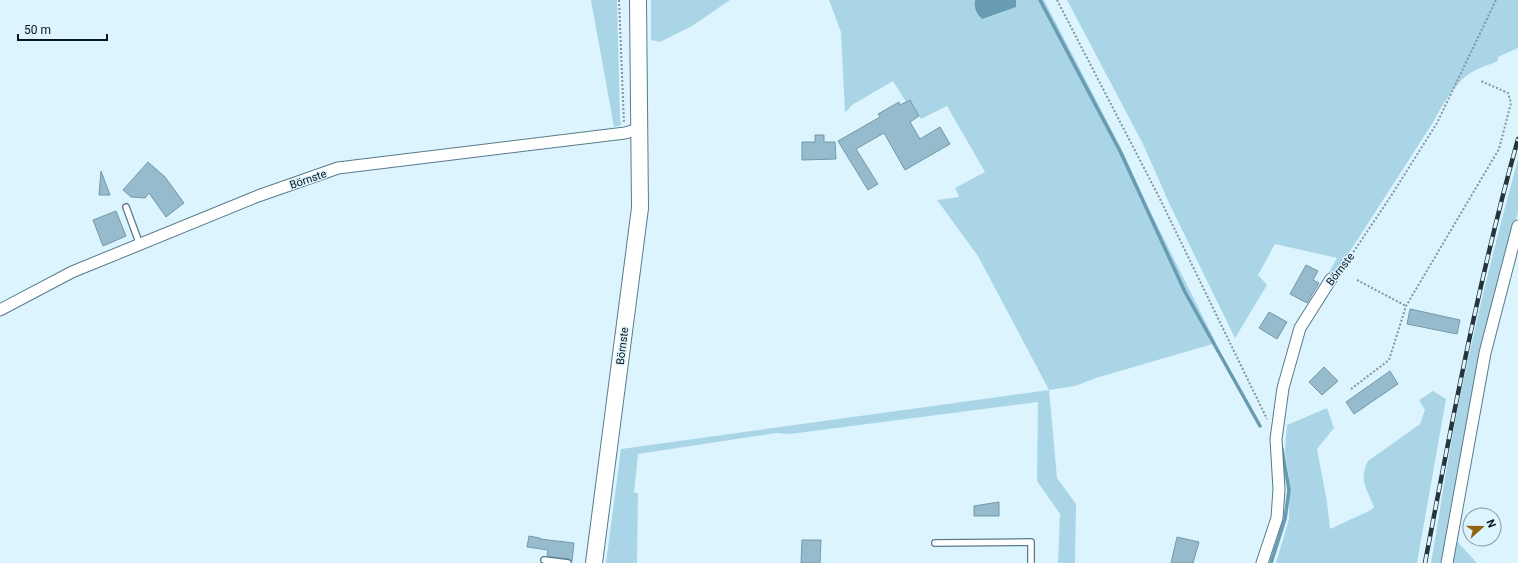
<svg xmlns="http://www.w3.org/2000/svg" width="1518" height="563" font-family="Roboto,sans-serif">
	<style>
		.green { fill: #aad5e7 }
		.water { fill: #679cb2 }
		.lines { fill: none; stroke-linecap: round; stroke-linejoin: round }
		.stream { stroke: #679cb2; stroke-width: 3.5 }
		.building { fill: #95bbcc; stroke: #7399a9 }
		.lane-casing { stroke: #577c8b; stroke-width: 8 }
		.street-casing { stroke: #577c8b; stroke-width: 13 }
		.secondary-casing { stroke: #577c8b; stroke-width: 18 }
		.path { stroke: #82969e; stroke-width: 2; stroke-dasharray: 2 2; stroke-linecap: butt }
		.lane { stroke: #fff; stroke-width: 5.5 }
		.street { stroke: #fff; stroke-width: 11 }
		.secondary { stroke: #fff; stroke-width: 16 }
		.rail-casing { stroke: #25353c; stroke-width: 4.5 }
		.rail { stroke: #dcf4fe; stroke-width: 3; stroke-dasharray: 9; stroke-linecap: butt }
		.labels { text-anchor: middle; stroke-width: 3; stroke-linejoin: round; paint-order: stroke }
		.street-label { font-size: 11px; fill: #07161c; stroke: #dcf4fe }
	</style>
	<rect width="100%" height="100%" fill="#dcf4fe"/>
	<path class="green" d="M591 0H617L620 117 621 125 614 127Z
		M651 0H730L692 26 660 42 651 40Z
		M829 0H975L974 1 1016 7V0H1044L1121 148 1147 205 1216 343 1096 378 1075 386 1049 390 1057 478 1076 504 1075 563H1058L1060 514 1037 481 1038 402 790 434 776 433 638 454 634 493H638L637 563H606L621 449 1049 390 978 256 937 200 959 197 955 188 985 172 947 106 921 119 910 100 906 102 893 81 852 105 845 113 841 32Z
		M1067 0H1518V48L1498 57V61C1489 65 1477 68 1469 74 1455 83 1441 107 1434 121L1334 276H1327L1337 258 1275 244 1258 275 1267 285 1235 338 1169 203 1143 144Z
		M1518 159V212L1503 265 1444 563H1431C1438 525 1443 487 1450 449 1468 351 1492 254 1518 159Z
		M1433 391 1446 399 1417 563H1276L1289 519V478L1285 451 1287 425 1327 408 1334 428 1317 449 1327 502 1330 529 1371 510 1374 507C1367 488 1358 481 1368 461L1420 424 1425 410 1419 400Z
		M1455 539 1477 563H1450Z"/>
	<path class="water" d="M975 0H1016V7L982 19C976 13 974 8 975 0Z"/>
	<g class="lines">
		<path class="stream" d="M1040 0 1121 153 1185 292 1260 426
			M1271 563 1285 519 1289 490 1282 449"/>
	</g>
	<path class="building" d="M910 100 919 116 910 122 920 139 940 127 950 144 905 170 884 133 856 149 878 184 868 190 838 141 880 117 878 114 899 102 900 105Z
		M815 135H824V142H835L836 159 802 160V142H815Z
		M148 162 165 177 184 203 166 217 149 193 145 198 131 197 123 190Z
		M101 171 110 195H99Z
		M116 211 126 236 103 246 93 220Z
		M1306 265 1318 271 1313 280 1319 283 1307 303 1290 294Z
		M1410 309 1460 320 1457 334 1407 324Z
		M1269 312 1287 322 1277 339 1259 328Z
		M1324 367 1338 381 1322 395 1309 382Z
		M1390 371 1398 384 1354 414 1346 402Z
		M999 502V516H974V506Z
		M529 536 540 538V539L574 543 572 561 569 559 547 556 548 550 527 547Z
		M1177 537 1199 542 1193 563H1171Z
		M802 540H821L820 563H801Z"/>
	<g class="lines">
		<defs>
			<path id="lane" d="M126 207 140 245
				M935 543 1031 542V563
				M544 560 568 563"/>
			<path id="street" d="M0 310 72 272 258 196 338 168 625 133 639 129
				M1262 563 1277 518 1279 489 1276 439 1283 388 1300 328 1331 279
				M1447 563 1485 353 1518 226"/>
			<path id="secondary" d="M594 563 640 208 638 0"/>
		</defs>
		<use href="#lane" class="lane-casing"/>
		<use href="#street" class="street-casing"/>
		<use href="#secondary" class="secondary-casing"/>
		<path class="path" d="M619 0 624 123
			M1057 0 1159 197 1267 419
			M1340 272 1391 196 1437 123 1496 0
			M1357 280 1406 306
			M1351 389 1389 360 1406 306 1499 149 1511 103 1508 93 1481 81"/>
		<use href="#lane" class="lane"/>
		<use href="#street" class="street"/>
		<use href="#secondary" class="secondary"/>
		<defs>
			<path id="rail" d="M1425 563C1452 421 1479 278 1518 139"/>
		</defs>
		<use href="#rail" class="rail-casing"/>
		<use href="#rail" class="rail"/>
	</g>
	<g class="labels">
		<g class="street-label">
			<text transform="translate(308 179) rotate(-19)" y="4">Börnste</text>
			<text transform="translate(1340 269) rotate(-52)" y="4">Börnste</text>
			<text transform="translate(622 346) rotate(-83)" y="4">Börnste</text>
		</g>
	</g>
	<g transform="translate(1482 527) rotate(69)"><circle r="19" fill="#dcf4fe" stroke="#879ba4"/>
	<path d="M0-3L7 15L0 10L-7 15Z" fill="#92640f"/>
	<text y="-6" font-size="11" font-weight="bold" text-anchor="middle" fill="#07161c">N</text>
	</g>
	<path d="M18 34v6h89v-6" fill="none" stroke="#07161c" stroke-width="2"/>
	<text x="24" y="34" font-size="12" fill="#07161c" stroke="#dcf4fe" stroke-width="3" paint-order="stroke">50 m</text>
</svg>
